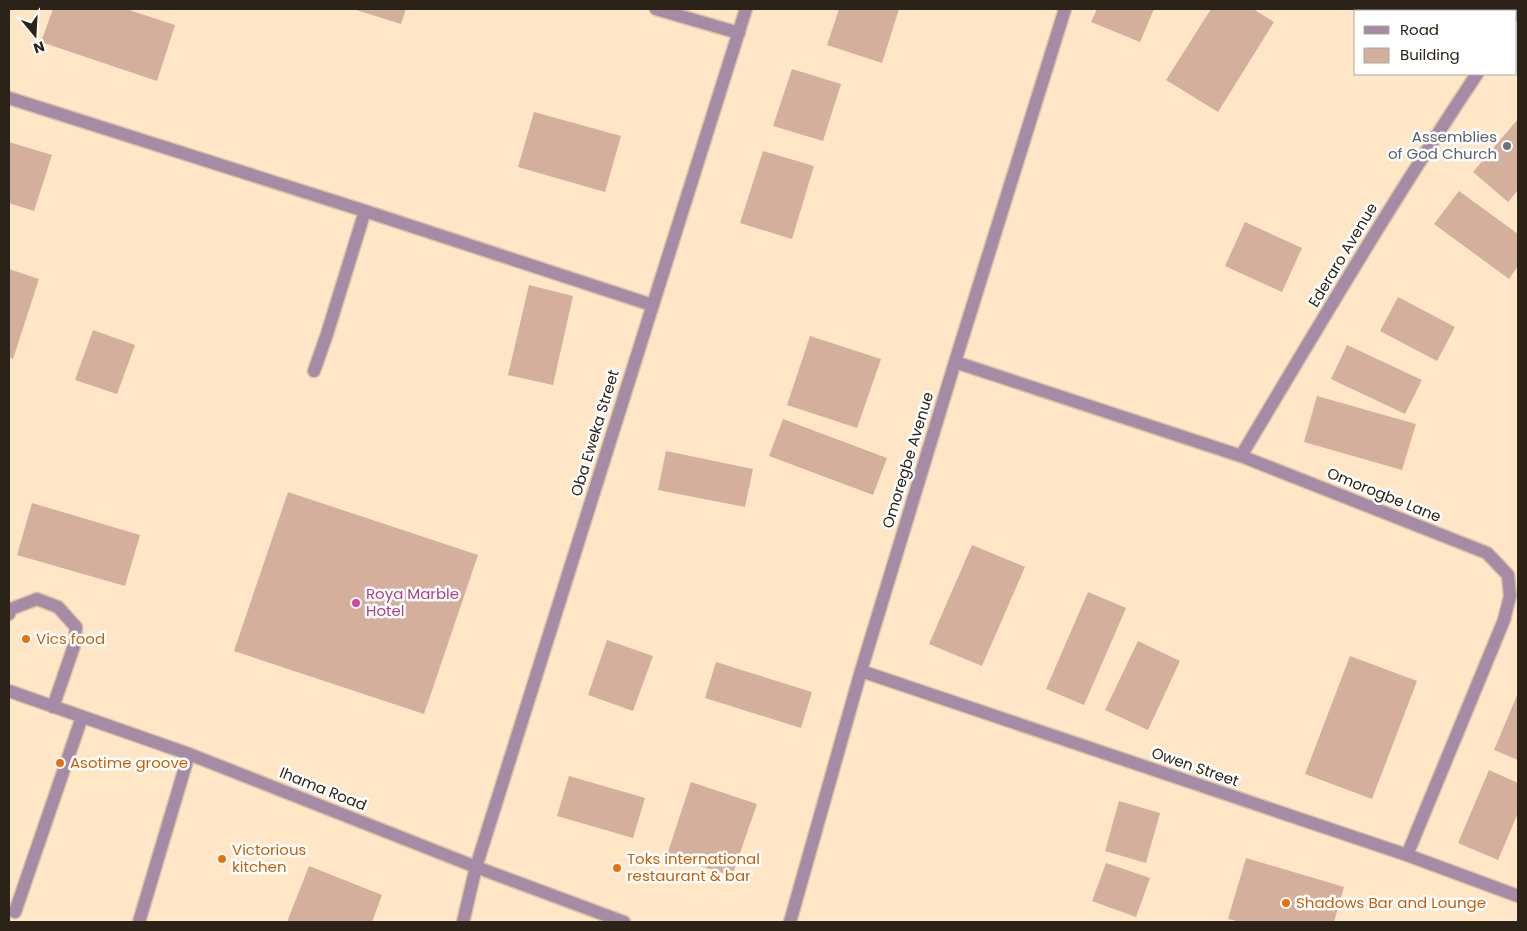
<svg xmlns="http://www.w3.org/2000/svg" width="1527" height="931" font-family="Poppins,sans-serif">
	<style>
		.building { fill: #d3af9c }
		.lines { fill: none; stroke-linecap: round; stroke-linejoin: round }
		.minor-casing { stroke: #d8c3a6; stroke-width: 15 }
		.minor { stroke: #a68ba6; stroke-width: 12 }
		.worship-dot { fill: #6b7280; stroke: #fff; stroke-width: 2 }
		.hotel-dot { fill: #d1479c; stroke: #fff; stroke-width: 2 }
		.food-dot { fill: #e8710a; stroke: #fff; stroke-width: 2 }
		.labels { text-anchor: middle; stroke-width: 5; stroke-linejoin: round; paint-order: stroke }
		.worship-label { font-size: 15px; fill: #5b616d; stroke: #fff; text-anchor: end }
		.street-label { font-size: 15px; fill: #2b2317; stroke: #fff }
		.hotel-label { font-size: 15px; fill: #b23c85; stroke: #fff; text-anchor: start }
		.food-label { font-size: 15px; fill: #c56008; stroke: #fff; text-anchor: start }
	</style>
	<rect width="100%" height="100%" fill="#fee6c6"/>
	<path class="building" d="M53 9H126L175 25 157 81 41 42Z
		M353 9H406L401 24Z
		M839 9H899L882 63 827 45Z
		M1097 9H1154L1140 42 1091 22Z
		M1211 9H1253L1274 22 1218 112 1166 80Z
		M1371 9H1418L1416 11H1373Z
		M792 69 841 84 823 141 773 126Z
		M534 112 621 136 605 192 518 167Z
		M1518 119V190L1508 202 1473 172Z
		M9 142 52 155 34 211 9 203Z
		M763 151 814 166 792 239 740 223Z
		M1459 191 1518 234V266L1509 279 1434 224Z
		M1245 222 1302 248 1282 292 1225 266Z
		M9 269 39 279 13 359 9 357Z
		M529 285 573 296 553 385 508 375Z
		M1398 297 1455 327 1437 361 1380 331Z
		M93 330 135 345 117 394 75 380Z
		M810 336 881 359 857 428 787 405Z
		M1347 345 1422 380 1405 414 1331 379Z
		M1317 396 1416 424 1402 470 1304 442Z
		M783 419 887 458 873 495 769 456Z
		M666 451 753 469 745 507 658 490Z
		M288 492 478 555 424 714 234 651Z
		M32 503 140 535 125 586 17 555Z
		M972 545 1025 567 982 666 929 644Z
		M1088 592 1126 608 1084 705 1046 689Z
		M607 640 653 656 633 711 588 695Z
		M1138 641 1180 661 1148 730 1105 710Z
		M1350 656 1417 681 1372 799 1305 774Z
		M716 662 812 692 801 728 705 698Z
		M1518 693V760L1494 750Z
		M1489 770 1518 783V813L1498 860 1458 843Z
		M569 776 645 798 633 838 557 816Z
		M691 782 757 804 732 876 667 855Z
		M1119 801 1160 813 1146 863 1105 851Z
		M1246 858 1344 887 1334 922H1241L1228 919Z
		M1106 863 1150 878 1136 917 1092 901Z
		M309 866 382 895 372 922H287Z"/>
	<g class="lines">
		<defs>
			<path id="minor" d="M656 9 739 33
				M1516 15 1518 10
				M9 98 365 211 652 305
				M955 362 1241 456 1487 553 1508 575 1510 596 1504 620 1407 855
				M314 371 327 334 365 211
				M1241 456C1318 327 1394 198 1477 74
				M9 614 11 609 37 599 58 607 76 627 75 643 53 707
				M861 671 1407 855 1518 896
				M9 691 189 754 476 867 624 922
				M15 912 82 717
				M139 922 189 754
				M463 922 476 867 746 9
				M790 922 861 671 955 362 1065 9"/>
		</defs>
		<use href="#minor" class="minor-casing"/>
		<use href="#minor" class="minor"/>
	</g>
	<circle class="worship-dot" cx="1507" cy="146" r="5"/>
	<circle class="hotel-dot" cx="356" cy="603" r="5"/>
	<g class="food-dot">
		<circle cx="26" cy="639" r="5"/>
		<circle cx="60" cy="763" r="5"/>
		<circle cx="222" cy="859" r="5"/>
		<circle cx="617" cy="868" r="5"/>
		<circle cx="1286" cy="903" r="5"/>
	</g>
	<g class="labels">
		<g class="worship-label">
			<text x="1497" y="142">Assemblies<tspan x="1497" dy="17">of God Church</tspan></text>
		</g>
		<g class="street-label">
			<text transform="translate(1343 255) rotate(-59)" y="5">Ederaro Avenue</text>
			<text transform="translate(595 433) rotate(-73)" y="5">Oba Eweka Street</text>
			<text transform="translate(908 460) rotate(-73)" y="5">Omoregbe Avenue</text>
			<text transform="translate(1384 495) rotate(22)" y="5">Omorogbe Lane</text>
			<text transform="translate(1195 767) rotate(19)" y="5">Owen Street</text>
			<text transform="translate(323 789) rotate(22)" y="5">Ihama Road</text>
		</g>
		<g class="hotel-label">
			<text x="366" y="599">Roya Marble<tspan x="366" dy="17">Hotel</tspan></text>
		</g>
		<g class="food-label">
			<text x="36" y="644">Vics food</text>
			<text x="70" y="768">Asotime groove</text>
			<text x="232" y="855">Victorious<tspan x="232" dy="17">kitchen</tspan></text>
			<text x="627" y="864">Toks international<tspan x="627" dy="17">restaurant &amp; bar</tspan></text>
			<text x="1296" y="908">Shadows Bar and Lounge</text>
		</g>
	</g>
	<rect width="1527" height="931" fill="none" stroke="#2b2317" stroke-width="20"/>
	<rect x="1354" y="10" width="162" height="65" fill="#ffffff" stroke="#aaa7a2"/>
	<rect x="1364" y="26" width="25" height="8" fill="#a68ba6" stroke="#aaa7a2"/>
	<text x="1400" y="35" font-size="15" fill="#2b2317">Road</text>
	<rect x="1364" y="48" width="25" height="15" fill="#d3af9c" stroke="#aaa7a2"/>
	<text x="1400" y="60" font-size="15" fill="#2b2317">Building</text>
	<g transform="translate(35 35) rotate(162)" stroke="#ffffff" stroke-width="4" paint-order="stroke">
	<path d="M0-4L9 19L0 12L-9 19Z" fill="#2b2317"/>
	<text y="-8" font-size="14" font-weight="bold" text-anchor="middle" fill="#2b2317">N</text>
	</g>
</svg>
